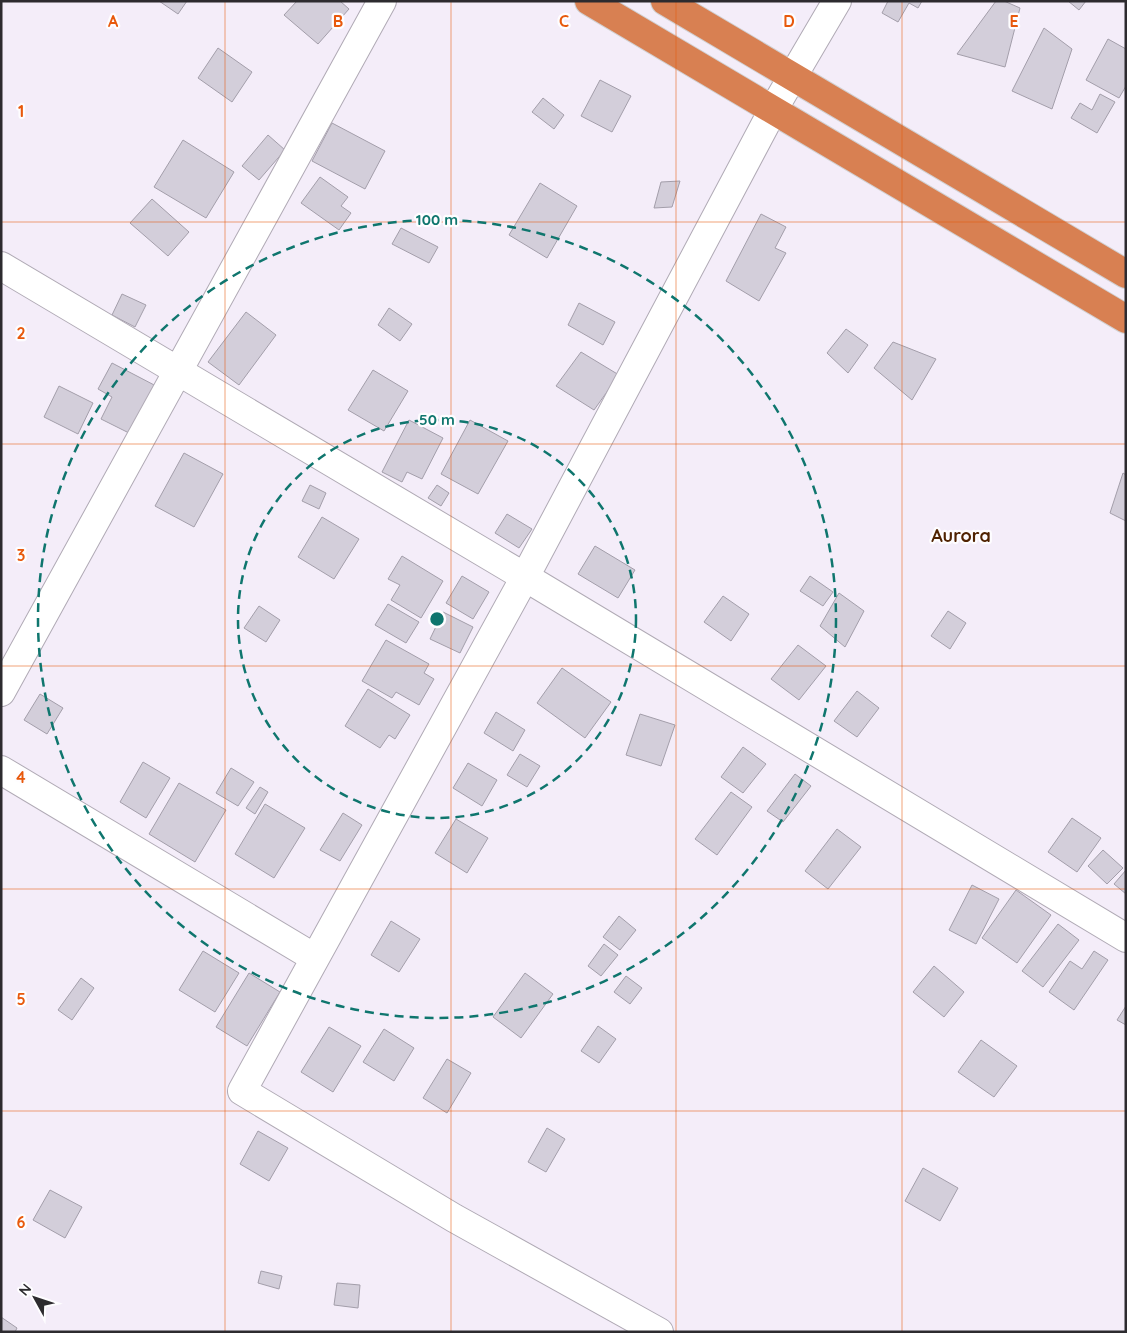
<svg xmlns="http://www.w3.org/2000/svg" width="1127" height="1333" font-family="Quicksand,sans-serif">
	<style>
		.building { fill: #d3ceda; stroke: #a39eaa }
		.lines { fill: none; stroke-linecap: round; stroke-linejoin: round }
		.minor-casing { stroke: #b0aab5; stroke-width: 30 }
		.highway-casing { stroke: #d1d0d1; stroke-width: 30 }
		.minor { stroke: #fff; stroke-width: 28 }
		.highway { stroke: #d88052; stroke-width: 28 }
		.grid { fill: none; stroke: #e8590c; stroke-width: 1; stroke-opacity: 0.55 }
		.ring { fill: none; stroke: #0f766e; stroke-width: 2.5; stroke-dasharray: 9 6 }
		.labels { text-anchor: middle; stroke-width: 4.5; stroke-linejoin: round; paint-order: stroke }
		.neighbourhood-label { font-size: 18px; font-weight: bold; fill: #502302; stroke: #fefdff }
		.grid-label { font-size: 16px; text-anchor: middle; font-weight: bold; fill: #e8590c; stroke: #fefdff; stroke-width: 4.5; stroke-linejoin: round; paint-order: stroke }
		.centre { fill: #0f766e; stroke: #fefdff; stroke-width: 2.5 }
		.ring-label { font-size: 15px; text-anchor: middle; font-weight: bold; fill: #0f766e; stroke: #fefdff; stroke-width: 4.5; stroke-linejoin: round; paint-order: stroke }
	</style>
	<rect width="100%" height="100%" fill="#f4edf9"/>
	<path class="building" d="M159 1H187L178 14Z
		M297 1H340L349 9 318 44 284 15Z
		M888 1H922L918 8 909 3 898 22 882 13Z
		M996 1H1004L1020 8 1005 67 957 54Z
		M1068 1H1086L1079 10Z
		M1044 28 1072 49 1052 109 1012 91Z
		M1108 39 1126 49V86L1119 98 1086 80Z
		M218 48 252 72 232 102 198 78Z
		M600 80 631 96 612 132 581 116Z
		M1100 94 1115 102 1097 133 1071 118 1080 103 1092 110Z
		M543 98 564 115 554 129 532 112Z
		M332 123 385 151 365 189 312 161Z
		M268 135 285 150 259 180 242 166Z
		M183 140 234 172 206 218 154 187Z
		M320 177 348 197 341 206 351 213 339 230 301 203Z
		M680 181 672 207 654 208 661 182Z
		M540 183 577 206 547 258 509 235Z
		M152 199 189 232 168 256 130 223Z
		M761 214 786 227 775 248 786 253 759 301 726 281Z
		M401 228 438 247 429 263 392 244Z
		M122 294 146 305 135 327 112 315Z
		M579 303 615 322 603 345 568 325Z
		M389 308 412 324 400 341 378 325Z
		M246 312 276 335 239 385 208 362Z
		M846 329 868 345 848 373 827 353Z
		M893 342 936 359 912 400 874 368Z
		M581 352 619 375 594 410 556 386Z
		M112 363 158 387 133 435 101 419 112 397 98 389Z
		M373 370 408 391 384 431 348 410Z
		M59 386 93 403 78 434 44 417Z
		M409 420 443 438 422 479 407 472 402 482 382 472Z
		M470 420 508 441 478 494 441 474Z
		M184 453 223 474 194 527 155 506Z
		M1123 473 1126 475V521L1110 513Z
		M310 485 326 493 319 509 302 501Z
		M437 485 449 493 441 506 428 498Z
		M507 514 532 529 519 548 495 533Z
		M322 517 359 539 334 579 298 557Z
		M595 546 635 570 618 598 578 574Z
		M402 556 443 581 421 618 391 600 400 585 388 579Z
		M462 576 489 592 473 619 446 603Z
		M810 576 833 592 823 606 800 591Z
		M839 593 864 611 845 647 820 626Z
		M723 596 749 614 731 641 704 622Z
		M388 604 419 622 406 643 375 625Z
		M259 606 280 620 266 642 244 628Z
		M948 611 966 623 950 649 931 636Z
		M443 612 473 627 460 653 430 639Z
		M386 640 429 664 424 673 434 679 419 705 396 692 392 698 362 681Z
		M798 645 826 666 799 700 771 679Z
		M562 668 611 702 585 738 537 703Z
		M368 689 410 715 395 739 389 735 380 748 345 726Z
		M857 691 879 708 857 737 834 721Z
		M40 694 63 708 47 734 24 720Z
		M496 712 525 730 513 751 484 733Z
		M640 714 675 725 661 766 626 755Z
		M743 747 766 764 743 793 721 777Z
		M520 754 540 766 527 787 507 775Z
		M143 762 170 778 146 818 120 802Z
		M468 763 497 780 482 806 453 788Z
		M231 768 254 782 238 806 216 793Z
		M795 774 811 786 783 822 767 811Z
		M179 783 226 810 195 862 149 834Z
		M260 787 268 792 255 814 246 808Z
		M731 792 752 807 717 855 695 839Z
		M265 804 305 828 274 878 235 854Z
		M343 813 362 825 340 861 320 850Z
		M1072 818 1101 838 1077 872 1048 852Z
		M456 819 488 838 467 873 435 853Z
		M837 829 861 847 828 889 805 871Z
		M1103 850 1123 868 1107 884 1088 866Z
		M1126 870V894L1114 884Z
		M972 885 999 899 976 944 949 930Z
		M1016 890 1051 915 1017 963 982 938Z
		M619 916 636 930 620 950 603 937Z
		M391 921 420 939 399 972 371 955Z
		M1058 924 1079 940 1043 987 1022 971Z
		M604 944 618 955 601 976 588 966Z
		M203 951 239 973 215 1012 179 990Z
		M1094 951 1108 960 1074 1010 1049 992 1070 961 1082 969Z
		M934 966 964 992 944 1017 913 992Z
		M249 973 280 992 247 1046 216 1027Z
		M525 973 553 994 521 1038 493 1017Z
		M626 976 642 988 630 1004 614 992Z
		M81 978 94 988 72 1020 58 1010Z
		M1126 1006V1025L1117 1020Z
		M598 1026 616 1039 599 1063 581 1051Z
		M329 1027 361 1046 333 1092 301 1072Z
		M384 1029 414 1048 394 1081 363 1062Z
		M981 1040 1017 1066 994 1097 958 1072Z
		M447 1059 471 1073 447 1113 423 1098Z
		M547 1128 565 1139 546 1172 528 1162Z
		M258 1131 288 1148 269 1181 240 1164Z
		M923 1168 958 1188 940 1221 905 1201Z
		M50 1190 82 1207 65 1238 33 1220Z
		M261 1271 282 1276 279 1289 258 1283Z
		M337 1283 360 1285 358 1308 334 1305Z
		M1 1317 17 1328 15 1332H1Z"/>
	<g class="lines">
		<defs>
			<path id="minor" d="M1 266 525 577 1126 938
				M1 692 382 1
				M1 770 315 958
				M659 1332 454 1218 242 1091 525 577 773 110 837 1"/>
			<path id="highway" d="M589 1 1126 319
				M665 1 1126 274"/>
		</defs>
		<use href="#minor" class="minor-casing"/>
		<use href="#highway" class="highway-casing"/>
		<use href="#minor" class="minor"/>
		<use href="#highway" class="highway"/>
	</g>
	<path class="grid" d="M225 1V1332M451 1V1332M676 1V1332M902 1V1332M1 222H1126M1 444H1126M1 666H1126M1 889H1126M1 1111H1126"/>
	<g class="ring">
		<circle cx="437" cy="619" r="199"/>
		<circle cx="437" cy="619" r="399"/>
	</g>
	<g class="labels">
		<g class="neighbourhood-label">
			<text x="961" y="542">Aurora</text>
		</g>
	</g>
	<g class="grid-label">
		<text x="113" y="27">A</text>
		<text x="338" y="27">B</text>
		<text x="564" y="27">C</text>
		<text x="789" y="27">D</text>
		<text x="1014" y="27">E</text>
		<text x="21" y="117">1</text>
		<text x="21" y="339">2</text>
		<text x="21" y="561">3</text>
		<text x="21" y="783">4</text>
		<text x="21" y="1005">5</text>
		<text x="21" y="1228">6</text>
	</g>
	<circle cx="437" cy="619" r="8" class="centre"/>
	<g class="ring-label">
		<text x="437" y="225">100 m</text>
		<text x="437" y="425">50 m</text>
	</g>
	<rect width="1127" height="1333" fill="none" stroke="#2d2b2f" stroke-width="5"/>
	<g transform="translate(35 1298) rotate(310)" stroke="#fefdff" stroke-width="4" paint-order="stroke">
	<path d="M0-4L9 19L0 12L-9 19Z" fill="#2d2b2f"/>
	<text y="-8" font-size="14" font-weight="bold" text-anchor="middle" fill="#2d2b2f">N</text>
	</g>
</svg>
